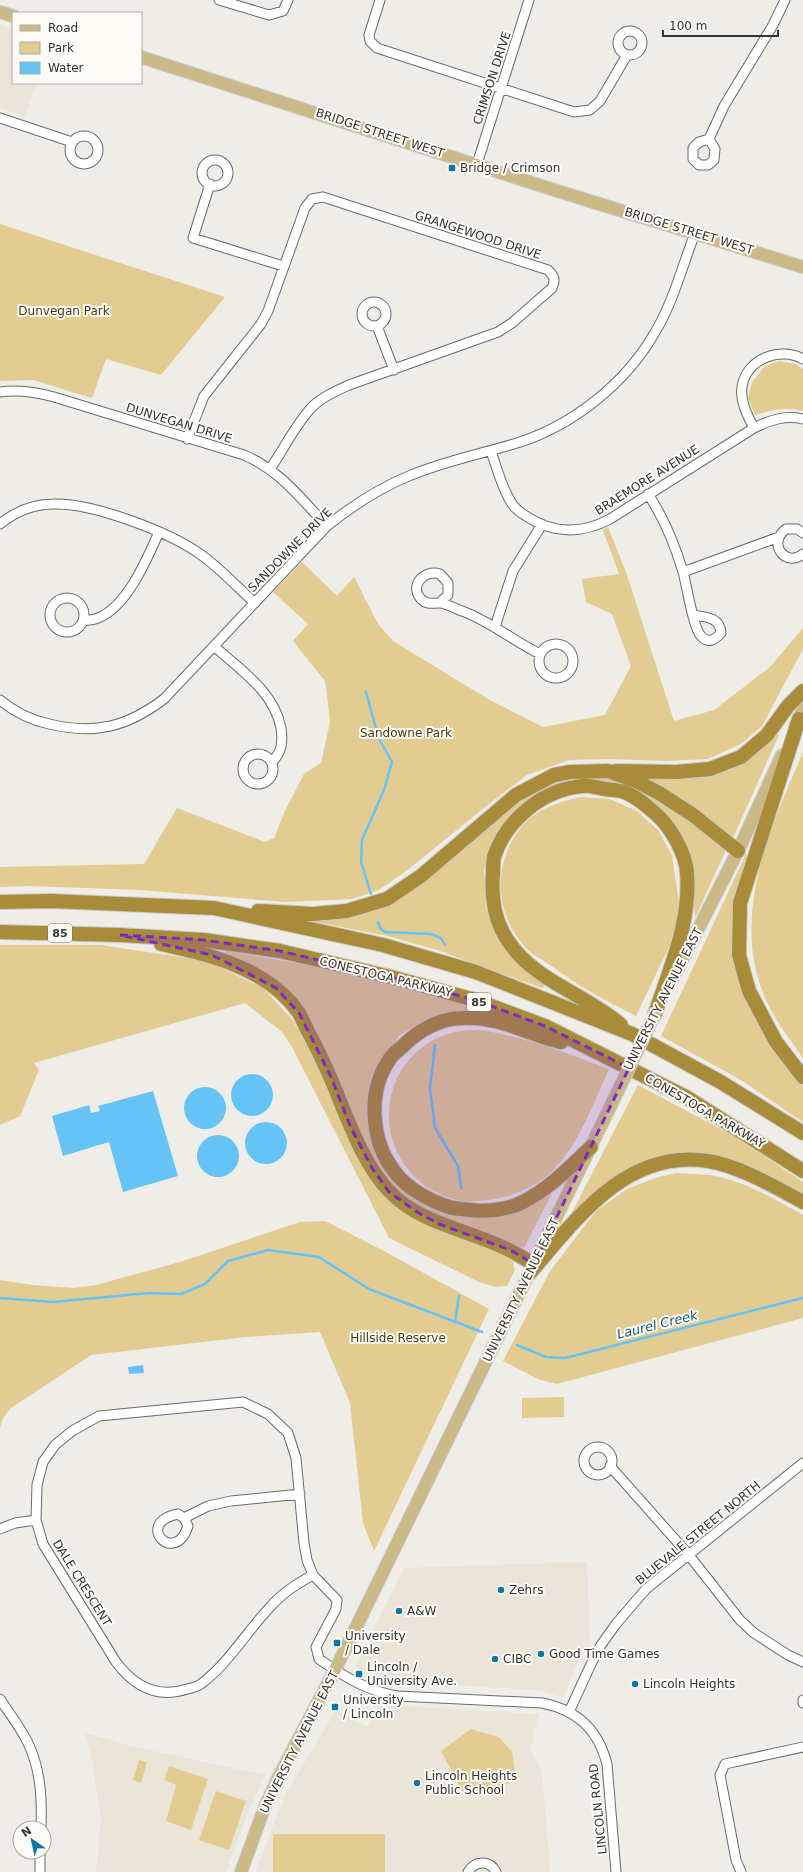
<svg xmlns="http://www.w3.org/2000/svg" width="803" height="1872" font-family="'DejaVu Sans',sans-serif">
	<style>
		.built { fill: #eae5d8 }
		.green { fill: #e2cc92 }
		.water { fill: #66c3f6 }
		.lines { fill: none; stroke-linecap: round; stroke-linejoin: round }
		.stream { stroke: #66c3f6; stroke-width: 2.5 }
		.minor-casing { stroke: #6d6b66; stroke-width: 11 }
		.major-casing { stroke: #cacaca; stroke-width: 14 }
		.highway-casing { stroke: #cacaca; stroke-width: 16 }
		.minor { stroke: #fff; stroke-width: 9 }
		.major { stroke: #cbba88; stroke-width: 12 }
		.highway { stroke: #a98c39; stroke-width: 14 }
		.major-bridge-casing { stroke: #cacaca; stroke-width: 14; stroke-linecap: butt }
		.major-bridge { stroke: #cbba88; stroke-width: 12 }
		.marked { fill: #7b2cbf; fill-opacity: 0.2; stroke: #7b2cbf; stroke-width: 3; stroke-dasharray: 8 5; stroke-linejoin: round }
		.poi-dot { fill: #1075a1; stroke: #fdfbf5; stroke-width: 1.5 }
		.labels { text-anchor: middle; stroke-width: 4; stroke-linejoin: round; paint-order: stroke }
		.shield { fill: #fdfbf5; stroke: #70706c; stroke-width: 1 }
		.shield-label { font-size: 11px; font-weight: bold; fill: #343432 }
		.street-label { font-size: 12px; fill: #343432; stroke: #fdfbf5 }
		.poi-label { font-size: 12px; fill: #343432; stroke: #fdfbf5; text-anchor: start }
		.park-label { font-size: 12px; fill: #473a13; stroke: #fdfbf5 }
		.water-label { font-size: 13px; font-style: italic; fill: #125b7d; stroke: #fdfbf5 }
	</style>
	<rect width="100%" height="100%" fill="#efede8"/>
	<path class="built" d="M0 24 13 28V83H36L25 117 0 108Z
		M587 1562 590 1641 575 1668 564 1698 538 1690 382 1682 359 1671 356 1666 404 1568Z
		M379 1705 539 1714 530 1750 542 1771 550 1872H255L285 1795 336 1710 367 1727Z
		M85 1733 140 1748 265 1775 246 1818 226 1872H96L101 1820 92 1759Z"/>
	<path class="green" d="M0 224 225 297 161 375 106 359 92 398 33 380 0 381Z
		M780 361 796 364 803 369V411C786 406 772 410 755 415L748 398 752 382 765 366Z
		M608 527 626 572 674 721 714 710 770 667 803 628V649L762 726 741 744 708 759 667 761 609 759 569 760 527 775 490 803 409 869 379 890 352 899 286 902 139 890 30 886 0 887V867L144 864 177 808 265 842 274 838 284 813 304 774 321 763 330 722 326 687 325 681 293 641 308 624 273 592 302 562 337 596 354 577 378 624 393 641 488 699 543 727 605 715 631 666 612 614 586 602 582 579 619 574 603 530Z
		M774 734 779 735 733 838 688 804 644 777 715 773Z
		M803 752V1058C788 1037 771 1015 762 990 732 910 772 825 803 752Z
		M577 772C586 773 596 772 605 775 653 787 688 820 726 850L695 918 691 872 652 803 573 781 547 789 523 803 503 825 489 849 484 870 486 908 496 937 518 964 545 985 542 988 440 951 388 936 315 922V918L375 909 460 849 538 786Z
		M582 797 610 799 637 811 658 830 672 855 680 909 669 947 636 1016C604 1000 578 986 550 965 542 959 531 955 525 947 492 911 492 854 529 819 544 806 563 801 582 797Z
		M746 854 750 855 735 954 794 1073 803 1085V1122L741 1080 661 1036Z
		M0 945H101L207 961 263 988 292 1019 309 1049 349 1139 383 1196 420 1222 507 1256 513 1262 515 1270 507 1286 495 1287 479 1282 389 1238 292 1047 282 1032 245 1003 34 1063 39 1070 20 1116 0 1125Z
		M226 951 314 966 392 984 470 1007V1010L428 1018 400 1035 383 1058 373 1077 367 1102 373 1147 389 1173 457 1214 554 1189 524 1248 416 1206 392 1188 371 1159 298 1005 225 956Z
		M482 1030C527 1038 567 1053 609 1069 593 1104 579 1145 551 1172 534 1188 511 1197 488 1200 482 1200 476 1201 470 1202 457 1202 441 1195 430 1189 365 1147 380 1050 455 1032 463 1030 473 1030 482 1030Z
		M638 1085 734 1136 803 1182V1197L745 1167 671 1156 573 1217 570 1216Z
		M676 1173C687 1174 698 1174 710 1175 743 1180 774 1199 803 1215V1318L557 1384 540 1380 503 1361 550 1271 596 1211 627 1189 655 1178Z
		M325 1221 384 1251 489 1309 374 1551 363 1523 350 1403 320 1332 246 1337 91 1355 11 1408 3 1418 0 1428V1280L33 1285 74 1288 96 1285 180 1262 300 1222Z
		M564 1397V1417L522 1418V1398Z
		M471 1729 499 1737 512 1752 516 1781 481 1791 470 1796 461 1791 459 1785 441 1751Z
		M139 1760 147 1762 141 1783 133 1780Z
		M169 1766 208 1779 191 1830 166 1821 176 1785 164 1780Z
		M216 1791 246 1801 229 1850 199 1840Z
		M273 1834H385V1872H273Z"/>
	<path class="water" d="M231 1095a21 21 0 1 1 42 0a21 21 0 1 1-42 0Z
		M184 1108a21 21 0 1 1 42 0a21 21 0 1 1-42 0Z
		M153 1091 178 1176 123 1192 109 1142 63 1156 52 1116 89 1105 91 1113 100 1111 98 1106Z
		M245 1143a21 21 0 1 1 42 0a21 21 0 1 1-42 0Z
		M197 1156a21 21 0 1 1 42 0a21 21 0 1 1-42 0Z
		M143 1365 144 1373 129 1374 128 1367Z"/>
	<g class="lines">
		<path class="stream" d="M366 692 379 739 392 762 384 790 362 840 361 862 371 894
			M378 922 380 928 385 932 431 934 441 938 445 945
			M435 1045 430 1088 435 1128 458 1166 461 1188
			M0 1298 53 1302 149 1293 181 1294 205 1284 228 1261 268 1250 319 1257 369 1289 482 1332
			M455 1322 459 1296
			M517 1345 546 1357 565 1358 803 1298"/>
		<defs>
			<path id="minor" d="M219 0 269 15 283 11 288 0
				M380 0 369 35 370 41 377 48 574 112 590 110 600 101 627 55
				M618 43a12 12 0 1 1 24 0a12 12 0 1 1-24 0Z
				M0 118 72 142
				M70 150a14 14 0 1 1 28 0a14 14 0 1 1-28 0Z
				M709 139 715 149 714 160 708 165H699L693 159V148L699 142 709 139 724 106 773 25 785 0
				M202 173a13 13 0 1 1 26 0a13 13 0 1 1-26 0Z
				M477 164 529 0
				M210 184 193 238 283 266
				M362 314a12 12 0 1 1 24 0a12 12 0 1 1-24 0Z
				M377 326 394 370
				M0 392C19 389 36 392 54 397L244 455C281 471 300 498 327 526
				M754 428C747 415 740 401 742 387 746 359 780 346 803 359
				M187 439 204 396 261 324 268 311 305 208 312 199 323 197 548 270C554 276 556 280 552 288L512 323 498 332 349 385C336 391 322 397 312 407 295 425 284 449 270 469
				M491 451C497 468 501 486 511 502 514 508 521 513 526 516 553 534 582 534 610 519L754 428C770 420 785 415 803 419
				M648 494C664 518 675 545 683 572 687 586 693 628 701 636 708 644 715 640 721 633 720 617 706 617 693 615
				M0 524C15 512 33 504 53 504 91 502 169 532 200 554 220 568 237 587 255 603
				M803 533 797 529H786C767 543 785 568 803 554
				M683 572 779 537
				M50 615a17 17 0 1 1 34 0a17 17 0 1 1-34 0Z
				M439 603 448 595V583L440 574C424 569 408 586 422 600 427 605 433 603 439 603 446 603 456 609 462 611 490 621 513 641 540 654
				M83 621C88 620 94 620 98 618 127 607 147 559 159 532
				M495 627 513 571 541 526
				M539 661a17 17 0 1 1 34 0a17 17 0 1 1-34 0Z
				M214 646C240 670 274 691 281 728 283 742 282 752 272 762
				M0 700C14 712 31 720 49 724 95 735 127 727 164 699L327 526C352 506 379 488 409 476 444 461 481 454 517 443 572 426 625 384 654 334 673 303 682 267 695 233
				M243 769a15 15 0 1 1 30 0a15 15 0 1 1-30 0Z
				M584 1461a14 14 0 1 1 28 0a14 14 0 1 1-28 0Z
				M610 1466 688 1554 740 1620 754 1633 788 1655 803 1662
				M184 1518 188 1526C175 1567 133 1523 178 1514L184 1518 208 1506 231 1501 300 1494
				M0 1529 15 1523 36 1520
				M313 1575C298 1583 282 1593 271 1606 247 1631 229 1663 201 1684 198 1686 192 1688 187 1689 157 1699 134 1686 116 1662L43 1544 36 1520 37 1485 43 1462 55 1445 72 1431 99 1416 243 1402 268 1414 288 1433 296 1458 304 1543 307 1560 313 1575 337 1600 336 1609 316 1647 319 1659C343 1676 369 1692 398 1696L542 1703C577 1710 598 1729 607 1764L616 1872
				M0 1699C9 1713 21 1728 28 1743 41 1770 42 1799 41 1828
				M803 1700V1703
				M569 1712 591 1664 601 1645 616 1624 646 1589 803 1463
				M40 1872V1852
				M468 1872C475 1860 490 1860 496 1872
				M741 1872 736 1860 720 1775 725 1764 803 1747"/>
			<path id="major" d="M0 12 13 16
				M141 57 548 188 803 267
				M795 727 803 709
				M671 982 738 851 782 755
				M241 1872 264 1809 278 1778 341 1658 617 1093"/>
			<path id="highway" d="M799 719 740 903 739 955 749 991 776 1042 803 1077
				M616 771 676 772 710 769 741 757 767 735 788 706 803 691
				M0 902 51 901 214 908 383 945 476 972 632 1034 719 1081 803 1133
				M258 911 313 914 347 911 387 899 421 876 516 795 554 775 570 772 608 771 638 782 659 793 693 815 738 851
				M0 932 120 935 204 940 280 951 391 977 475 1000 545 1026 686 1097 803 1171
				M161 944C210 955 268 968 299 1013 303 1020 306 1028 310 1035 322 1058 333 1082 342 1106 354 1135 367 1168 389 1191 421 1225 471 1230 511 1251 519 1255 526 1260 534 1264
				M621 1025C586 994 535 982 508 941 494 920 491 898 493 873 493 868 493 862 494 857 506 820 543 789 583 786 590 785 598 788 605 789 611 790 619 790 624 792 636 796 647 806 656 814 671 827 686 854 687 873 691 922 670 968 655 1014
				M561 1042C526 1034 501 1016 462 1018 441 1018 419 1030 404 1045 399 1050 392 1054 389 1060 367 1092 371 1141 394 1171 406 1188 430 1201 449 1207 455 1209 463 1209 470 1210 486 1212 508 1210 523 1202 549 1189 570 1167 591 1147
				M530 1273C576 1219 627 1148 708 1161 740 1166 775 1187 803 1202"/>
		</defs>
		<use href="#minor" class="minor-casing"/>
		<use href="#major" class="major-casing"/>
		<use href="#highway" class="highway-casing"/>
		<use href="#minor" class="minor"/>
		<use href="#major" class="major"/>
		<use href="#highway" class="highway"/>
		<defs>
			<path id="major-bridge" d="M617 1093 655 1014"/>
		</defs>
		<use href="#major-bridge" class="major-bridge-casing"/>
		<use href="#major-bridge" class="major-bridge"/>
	</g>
	<path class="marked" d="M120 935 204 940 280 951 391 977 475 1000 545 1026 629 1068 534 1264 510 1250 439 1224 417 1212 389 1192 372 1168 351 1128 331 1077 299 1013 276 988 212 955Z"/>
	<g class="poi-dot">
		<rect x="448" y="164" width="8" height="8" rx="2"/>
		<circle cx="501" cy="1590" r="4"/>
		<circle cx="399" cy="1611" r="4"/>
		<rect x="333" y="1639" width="8" height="8" rx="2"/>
		<circle cx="541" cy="1654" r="4"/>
		<circle cx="495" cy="1659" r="4"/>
		<rect x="355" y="1670" width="8" height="8" rx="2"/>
		<circle cx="635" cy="1684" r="4"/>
		<rect x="331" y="1703" width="8" height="8" rx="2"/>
		<circle cx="417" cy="1783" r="4"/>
	</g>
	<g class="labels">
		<g class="shield">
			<rect x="48" y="924" width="24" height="18" rx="3"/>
			<rect x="467" y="993" width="24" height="18" rx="3"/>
		</g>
		<g class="shield-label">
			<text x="60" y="937">85</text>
			<text x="479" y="1006">85</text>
		</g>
		<g class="street-label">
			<text transform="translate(492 78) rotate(-72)" y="4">CRIMSON DRIVE</text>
			<text transform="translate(380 133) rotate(18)" y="4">BRIDGE STREET WEST</text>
			<text transform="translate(689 231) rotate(17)" y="4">BRIDGE STREET WEST</text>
			<text transform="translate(478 235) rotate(18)" y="4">GRANGEWOOD DRIVE</text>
			<text transform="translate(179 423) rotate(17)" y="4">DUNVEGAN DRIVE</text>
			<text transform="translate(647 480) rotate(-32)" y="4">BRAEMORE AVENUE</text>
			<text transform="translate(290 550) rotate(-45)" y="4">SANDOWNE DRIVE</text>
			<text transform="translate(386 977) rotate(14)" y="4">CONESTOGA PARKWAY</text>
			<text transform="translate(663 999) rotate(-63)" y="4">UNIVERSITY AVENUE EAST</text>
			<text transform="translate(705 1111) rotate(30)" y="4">CONESTOGA PARKWAY</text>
			<text transform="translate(521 1290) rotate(-64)" y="4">UNIVERSITY AVENUE EAST</text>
			<text transform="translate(698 1533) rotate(-39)" y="4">BLUEVALE STREET NORTH</text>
			<text transform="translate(82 1583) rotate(58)" y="4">DALE CRESCENT</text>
			<text transform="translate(299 1742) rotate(-63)" y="4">UNIVERSITY AVENUE EAST</text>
			<text transform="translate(598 1809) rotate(-96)" y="4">LINCOLN ROAD</text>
		</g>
		<g class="poi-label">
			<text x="460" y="172">Bridge / Crimson</text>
			<text x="509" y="1594">Zehrs</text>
			<text x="407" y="1615">A&amp;W</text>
			<text x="345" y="1640">University<tspan x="345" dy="14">/ Dale</tspan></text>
			<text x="549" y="1658">Good Time Games</text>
			<text x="503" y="1663">CIBC</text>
			<text x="367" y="1671">Lincoln /<tspan x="367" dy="14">University Ave.</tspan></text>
			<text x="643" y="1688">Lincoln Heights</text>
			<text x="343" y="1704">University<tspan x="343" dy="14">/ Lincoln</tspan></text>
			<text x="425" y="1780">Lincoln Heights<tspan x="425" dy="14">Public School</tspan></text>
		</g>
		<g class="park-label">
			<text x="64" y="315">Dunvegan Park</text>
			<text x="406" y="737">Sandowne Park</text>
			<text x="398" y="1342">Hillside Reserve</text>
		</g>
		<g class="water-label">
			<text transform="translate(657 1324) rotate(-14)" y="5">Laurel Creek</text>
		</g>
	</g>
	<rect x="12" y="12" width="130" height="72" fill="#fdfbf5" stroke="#adaba7"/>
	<rect x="20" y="25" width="20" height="6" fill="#cbba88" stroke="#adaba7"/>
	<text x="48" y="32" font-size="12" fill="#343432">Road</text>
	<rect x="20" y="42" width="20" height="12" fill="#e2cc92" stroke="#adaba7"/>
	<text x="48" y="52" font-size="12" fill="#343432">Park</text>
	<rect x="20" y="62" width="20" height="12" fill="#66c3f6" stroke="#adaba7"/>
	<text x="48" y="72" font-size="12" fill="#343432">Water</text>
	<g transform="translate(32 1840) rotate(326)"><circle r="19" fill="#fdfbf5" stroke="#adaba7"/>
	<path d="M0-3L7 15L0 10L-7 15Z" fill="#1075a1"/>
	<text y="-6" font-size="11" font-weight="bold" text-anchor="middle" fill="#343432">N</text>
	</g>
	<path d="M663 30v6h115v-6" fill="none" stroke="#343432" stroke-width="2"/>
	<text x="669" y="30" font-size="12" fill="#343432" stroke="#fdfbf5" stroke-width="3" paint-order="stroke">100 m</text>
</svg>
